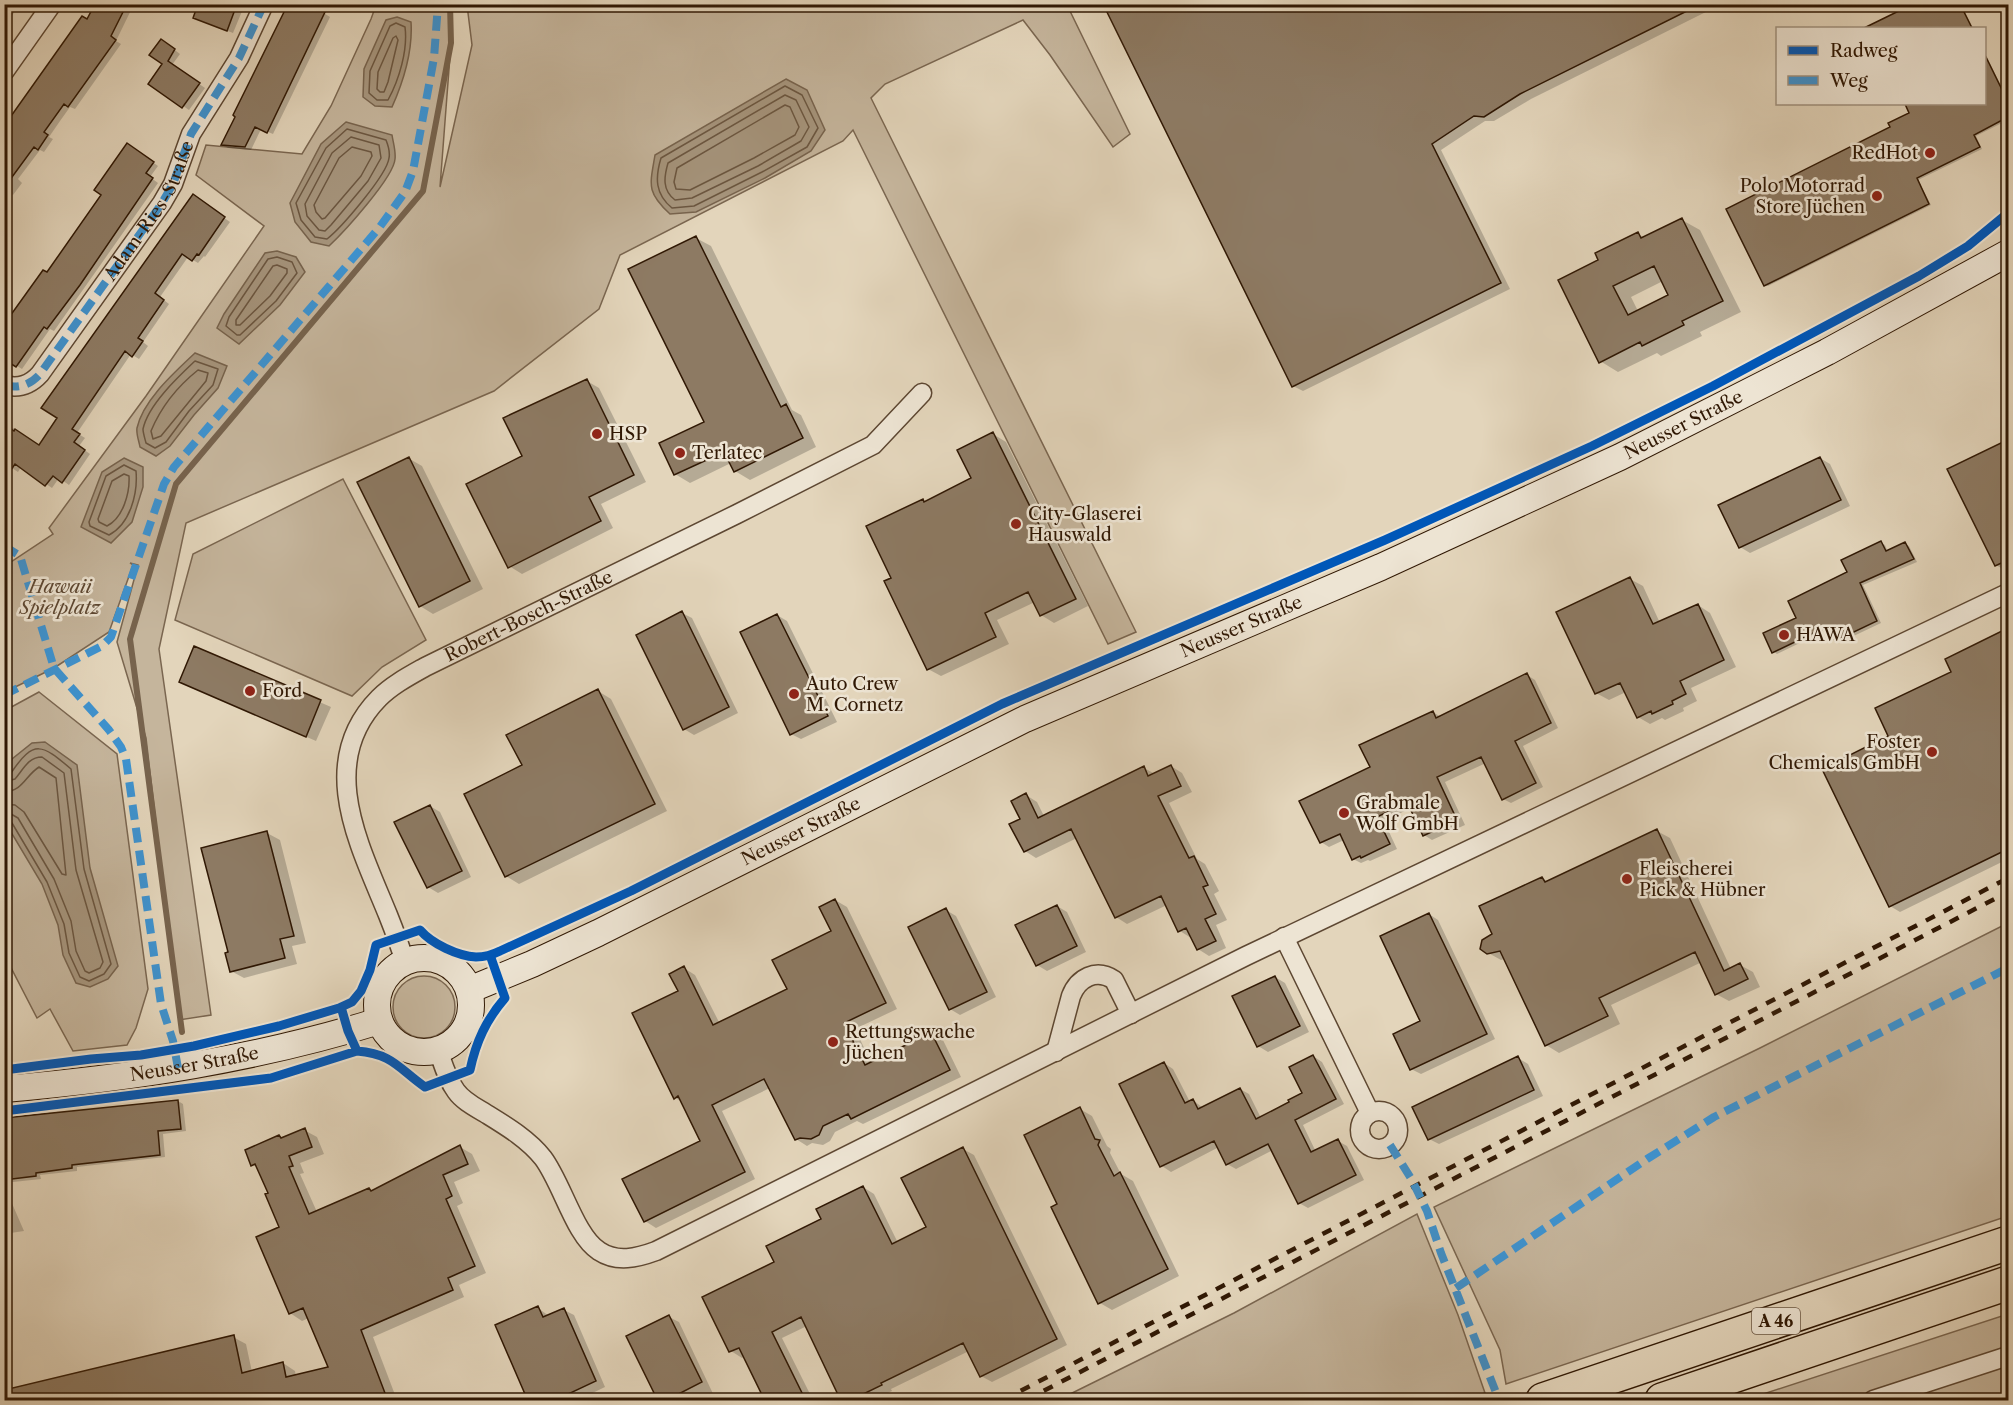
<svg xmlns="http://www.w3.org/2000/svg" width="2013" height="1405" font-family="'Libre Caslon Text',serif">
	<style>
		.green { fill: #c5b59c; stroke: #7a6650; stroke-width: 1.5 }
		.water { fill: #a6957d; stroke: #77634d; stroke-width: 1.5 }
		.shadow { fill: #0003; fill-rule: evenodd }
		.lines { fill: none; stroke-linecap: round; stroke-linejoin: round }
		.shore { stroke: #6b5640; stroke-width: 1.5 }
		.stream { stroke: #77634d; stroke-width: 6 }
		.building { fill: #8d7a63; stroke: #301804; stroke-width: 1.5; fill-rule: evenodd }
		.minor-casing { stroke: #5d4732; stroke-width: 21 }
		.secondary-casing { stroke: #301804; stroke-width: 28 }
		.motorway-casing { stroke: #301804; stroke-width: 36 }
		.minor { stroke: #ede4d3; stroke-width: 18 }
		.secondary { stroke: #ede4d3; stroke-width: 26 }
		.motorway { stroke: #e3d5bb; stroke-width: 33 }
		.rail { stroke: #301804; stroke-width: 4.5; stroke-dasharray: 10 10; stroke-linecap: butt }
		.quiet { stroke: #3d93d1; stroke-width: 8; stroke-dasharray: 15 8; stroke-linecap: butt }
		.cycleway-casing { stroke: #ede4d3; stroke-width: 13 }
		.cycleway { stroke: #0057b8; stroke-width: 9 }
		.poi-dot { fill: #8f2418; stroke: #ede4d3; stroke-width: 2 }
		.labels { text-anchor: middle; stroke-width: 5; stroke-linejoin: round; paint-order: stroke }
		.shield { fill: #ede4d3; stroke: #695542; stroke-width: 1.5 }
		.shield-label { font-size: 16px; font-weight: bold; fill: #301804 }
		.poi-label { font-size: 18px; fill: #301804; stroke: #ede4d3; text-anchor: start }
		.street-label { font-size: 18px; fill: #301804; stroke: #ede4d3 }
		.park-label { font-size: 18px; font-style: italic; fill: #5d4732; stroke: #ede4d3 }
	</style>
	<rect width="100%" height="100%" fill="#e3d5bb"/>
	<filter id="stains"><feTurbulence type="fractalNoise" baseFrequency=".00333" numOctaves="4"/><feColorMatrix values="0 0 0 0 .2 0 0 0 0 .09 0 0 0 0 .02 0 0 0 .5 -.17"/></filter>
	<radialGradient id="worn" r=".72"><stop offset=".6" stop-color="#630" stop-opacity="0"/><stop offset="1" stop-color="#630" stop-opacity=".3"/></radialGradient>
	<path class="green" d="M365 5H450L451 43 440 187 472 45 467 5H1067L1130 134 1113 147 1050 55 1023 20 885 84 871 98 1136 632 1108 644 853 130 843 141 620 255 599 309 494 391 186 523 159 649 211 1015 179 1020 146 738 117 642 138 565 130 563 133 565 109 632 54 668 5 692V566L53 534 49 528 146 396 264 226 196 175 206 145 302 154 331 106 371 19 375 8Z
		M343 479 426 640 382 667 352 696 175 620 193 554Z
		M39 692 117 754 148 989 136 1028 127 1045 73 1051 50 1009 37 1018 5 956 4 711Z
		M2008 923V1216L1506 1384 1500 1350 1434 1207 1760 1048Z
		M393 1007a31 31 0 1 1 62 0a31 31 0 1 1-62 0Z
		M1417 1214 1458 1315 1485 1393 1461 1400H1058L1234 1313Z
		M2008 1314V1400H1745Z"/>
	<path class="water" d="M397 17 411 22C413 52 404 80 392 107L375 106 363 97 364 69 386 20Z
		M786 79 807 90 825 130 811 151 765 178 696 212 670 214C646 192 650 185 655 155Z
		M346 122 392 135C393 142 396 151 395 159 394 177 344 232 329 246L311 242 295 222 290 203 321 144Z
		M277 251 296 257 305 272 280 305 239 344 217 328 224 314 265 253Z
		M195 353 227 366 218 388 194 415 170 446 156 456 140 447C139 441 136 434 137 428 143 400 175 372 195 353Z
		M124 458 143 467V487L132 522 111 543 81 527 102 472Z
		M45 742 77 765 90 868 118 966 108 979 90 987 76 983 63 955 58 925 42 884 5 822V774L12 759 32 743Z"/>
	<path class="shadow" d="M4 4H20L4 27Z
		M96 4H134L116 41 121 44 75 109 70 107 60 121 49 137 53 139 44 152 40 150 18 179 22 183 13 195 9 193 4 199V129L88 21Z
		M199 4H245L233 33 200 20Z
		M289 4H325L322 12 330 17 273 134 261 129 251 150 228 148 223 145Z
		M1104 4H1722L1531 99 1494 121H1485L1441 150 1510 289 1303 391 1293 386Z
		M1916 4H1961L1973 28H1869Z
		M167 44 180 54 172 65 205 88 189 110 150 83 164 63Z
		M1984 51 2008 100V120L1976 136 1982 149 1918 180 1931 205 1768 286 1765 285 1892 127 1911 113 1906 104H1984Z
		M133 148 158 166 150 177 158 183 54 331 50 329 22 369 4 358V327L44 272 48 274Z
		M199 200 230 222 205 257 204 256 198 263 188 257 160 297 169 304 143 342 148 346 139 359 131 354 77 433 85 438 79 446 90 454 69 485 59 478 52 488 21 467 18 472 4 463V422L40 446Z
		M1682 220 1700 230 1741 312 1700 332 1702 336 1661 356 1657 353 1618 372 1600 361V260L1638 234 1645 238ZM1663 281 1670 295 1638 311 1631 297Z
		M696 238 711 246 792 410 801 415 816 447 750 480 735 471 731 463 690 483 675 474 706 422Z
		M587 381 599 388 646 482 601 504 613 528 522 574 509 566 524 457Z
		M993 434 1006 442 1088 606 1054 623 1041 615 1035 602 997 620 1009 644 941 676 928 669 893 579 922 501 925 503 973 479Z
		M2003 443 2008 447V572L1996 565Z
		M408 458 422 466 483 589 433 614 420 606Z
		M1820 458 1830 464 1850 506 1750 553 1740 547Z
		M1881 543 1885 545 1888 552 1905 544 1909 546 1917 562 1863 585 1881 623 1841 642 1836 640 1831 628 1777 654 1773 651 1798 619Z
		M1630 579 1643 586 1660 623 1698 605 1710 613 1736 667 1691 688 1697 701 1683 708 1684 711 1665 720 1662 718 1650 724 1638 717 1626 692 1609 700 1596 693Z
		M682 613 692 618 738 713 694 735 684 729Z
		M777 615 787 621 837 722 801 739 791 734Z
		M2008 629V859L1900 912 1890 906V737L1953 672 1947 659Z
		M195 648 331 707 316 741 181 682Z
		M1527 675 1535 680 1558 728 1523 746 1543 787 1511 803 1503 799 1486 763 1445 782 1465 825 1432 840 1424 835 1411 808 1384 821 1397 849 1370 861 1368 860 1361 863 1353 859 1344 840 1329 847 1321 842 1372 768 1433 712 1441 717Z
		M598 691 611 699 667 811 519 884 506 876 524 766Z
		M1171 766 1182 773 1192 792 1169 803 1197 859 1205 864 1219 891 1214 894 1227 920 1216 925 1226 948 1209 956 1198 949 1191 938 1180 931 1167 905 1127 924 1116 917 1077 838 1036 858 1025 851 1022 819 1026 795 1037 802 1044 816 1144 768 1155 774Z
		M430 806 440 812 471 877 438 893 428 887Z
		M1657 831 1670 838 1731 969 1740 965 1753 972 1760 987 1729 1001 1716 994 1702 962 1611 1005 1620 1024 1559 1053 1546 1045 1505 959 1501 960 1483 950 1494 934 1542 878 1548 882Z
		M267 833 280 840 306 943 292 946 297 964 244 978 231 971 230 953Z
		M835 900 847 907 897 1009 855 1029 872 1064 912 1043 930 1032 942 1038 961 1077 863 1124 857 1121 835 1132 830 1141 823 1145 812 1143 807 1146 796 1139 770 1088 722 1111 755 1179 656 1228 645 1221 702 1142 683 1102 675 1098 680 992 684 968 695 975 720 1024 789 989 833 932Z
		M1057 906 1067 912 1086 952 1047 971 1037 965Z
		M946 910 956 916 996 997 960 1015 950 1009Z
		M1429 914 1438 920 1495 1039 1421 1074 1411 1069 1422 1022Z
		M1275 977 1285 983 1309 1032 1268 1052 1258 1046Z
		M1313 1056 1322 1062 1344 1104 1303 1125 1316 1152 1338 1141 1347 1146 1364 1180 1308 1208 1299 1203 1273 1150 1236 1169 1227 1164 1219 1147 1171 1172 1162 1166 1121 1084 1164 1063 1173 1069 1190 1102 1193 1100 1203 1108 1240 1089 1249 1094 1261 1118 1304 1094Z
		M1518 1058 1528 1064 1543 1096 1439 1144 1429 1139Z
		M178 1101 183 1104 186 1131 163 1134 165 1157 77 1167V1171L40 1175 41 1179 4 1183V1119Z
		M1080 1109 1092 1116 1107 1146 1111 1149 1110 1153 1121 1174 1133 1181 1179 1276 1112 1310 1100 1303 1059 1204Z
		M304 1130 317 1137 324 1154 300 1163 304 1173 300 1174 317 1212 369 1190 373 1192 460 1147 472 1154 480 1171 454 1182 463 1203 457 1206 486 1273 459 1285 464 1297 373 1337 397 1400H4L233 1337 246 1344 252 1372 283 1363 295 1371 296 1376 330 1368 309 1318 302 1321 290 1313 281 1227 270 1193 259 1168 253 1165 279 1136 284 1139Z
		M963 1149 974 1155 1067 1345 992 1382 981 1376 969 1351 891 1389 892 1391 873 1400H843L807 1326 782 1338 813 1400H766L745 1356 742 1358 731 1351 776 1263 823 1219 863 1187 874 1194 898 1243 928 1228Z
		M4 1185 24 1231 4 1234Z
		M538 1308 549 1316 564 1310 574 1315 605 1387 578 1400H529Z
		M669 1317 679 1322 716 1400H659Z"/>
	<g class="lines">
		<path class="shore" d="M396 23 405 27C408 50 399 80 388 100H377L369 93 370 71 390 26Z
			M396 36 398 40 388 82 384 92H380L377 89 378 72 393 38Z
			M785 86 802 95 818 128 807 147 762 172 694 206 672 208C655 194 655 178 661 158Z
			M785 95 796 100 809 127 801 141 758 166 692 198 675 200C662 190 664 177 668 163Z
			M785 105 790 107 799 127 795 135 754 158 690 190 676 189 674 182 677 168Z
			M347 129 386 140C388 145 390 153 389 158 387 175 341 228 327 239L315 237 301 220 296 203 326 148Z
			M351 137 379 145 381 158 368 181 331 225 325 231 319 230 307 216 305 204 332 153Z
			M352 147 371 152 372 156 361 176 325 218 322 219 316 212 314 205 339 158Z
			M277 257 292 262 297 273 276 301 240 335H237L226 326 229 317 268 259Z
			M277 265 287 269V273L270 296 240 325H236V320L273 266Z
			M195 361 218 369 213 385 189 411 166 442 155 448 146 443C145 439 143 433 143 429 148 405 178 377 195 361Z
			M198 370 208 373 206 381 161 436 153 439 151 431C161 407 178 386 198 370Z
			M124 465 136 471C138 494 130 524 109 535L90 526 89 522 106 476Z
			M124 474 129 476C130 493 123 518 107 526L99 522 98 519 112 481Z
			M4 775 11 773C34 739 42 744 71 769L84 869 111 964 104 974 89 981 80 977 69 953 64 924 47 882 12 823 4 820
			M4 782 15 779C23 770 28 757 42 757L64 773 76 870 103 962 100 968 89 973 85 971 76 951 71 921 54 879 18 818 11 814 4 813
			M4 792C23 791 25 776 39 767L56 778 66 875 62 874 24 812 15 805 4 804"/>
		<path class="stream" d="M182 1032 130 639 176 484 423 191 451 43 450 4"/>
	</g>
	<path class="building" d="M95 4H127L111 36 116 40 68 107 64 104 44 132 48 135 38 150 34 147 4 188V126L82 16 87 19Z
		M198 4H237L227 31 193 18Z
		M288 4H311L325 12 267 133 255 127 245 147 221 145 235 117 233 115Z
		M1103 4H1701L1520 94 1484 117 1474 116 1432 144 1501 283 1292 387Z
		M1913 4H1960L1972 28H1864Z
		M161 39 175 49 168 61 200 83 182 108 148 84 162 64 149 55Z
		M1984 53 2008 102V117L1974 135 1980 147 1917 178 1929 204 1764 286 1726 209 1890 127 1888 123 1909 113 1905 104H1984Z
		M127 143 154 162 146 173 153 178 80 285 47 329 44 327 16 367 5 360V323L43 270 47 272 101 195 94 190Z
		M193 194 225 217 199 255 197 254 192 261 182 254 155 293 164 300 138 338 143 341 132 357 125 351 72 429 80 434 74 442 85 450 62 483 53 476 45 486 15 464 4 480V425L14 431 15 429 39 445 57 418 41 408Z
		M1682 218 1723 301 1682 321 1684 325 1642 346 1640 342 1599 363 1558 280 1598 260 1595 253 1638 232 1641 238ZM1654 266 1668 295 1628 315 1613 286Z
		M696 236 781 407 786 404 803 438 734 472 724 452 674 475 659 443 704 422 628 269Z
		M587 379 634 475 589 497 601 521 508 568 466 484 522 456 503 418Z
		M993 432 1076 599 1040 616 1028 592 985 613 996 637 927 670 884 581 891 578 866 526 923 499 924 502 971 478 957 450Z
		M2003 442 2008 453V560L1995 566 1947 469Z
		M409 457 470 581 419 607 357 482Z
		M1820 457 1841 500 1739 548 1718 505Z
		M1881 541 1886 551 1905 542 1914 559 1860 583 1877 621 1835 641 1828 626 1772 653 1763 633 1796 618 1788 601 1847 572 1841 560Z
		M1630 577 1653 624 1698 604 1724 660 1680 681 1686 694 1672 701 1673 704 1652 714 1651 711 1637 718 1620 683 1595 694 1556 612Z
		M682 611 729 707 683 730 636 635Z
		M777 614 828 716 790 735 740 632Z
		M2008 628V849L1889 907 1822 769 1888 736 1875 708 1951 672 1945 659Z
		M194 646 321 700 306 737 179 682Z
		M1527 673 1551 723 1515 741 1536 783 1502 800 1481 757 1437 777 1457 820 1423 836 1407 802 1377 817 1390 844 1361 858 1360 856 1352 860 1340 834 1320 843 1299 801 1370 767 1359 745 1433 711 1436 718Z
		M598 689 655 804 505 877 464 794 522 765 506 735Z
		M1171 765 1181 786 1158 796 1189 858 1194 856 1208 885 1203 887 1216 914 1205 919 1216 941 1197 950 1186 928 1178 932 1161 896 1115 918 1071 829 1024 852 1009 824 1020 819 1011 801 1026 793 1038 818 1144 766 1148 776Z
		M430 805 462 871 427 888 394 822Z
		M1657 829 1724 971 1740 963 1748 979 1715 995 1695 952 1599 998 1608 1016 1545 1046 1500 951 1487 954 1480 949 1482 940 1492 934 1479 906 1542 877 1545 882Z
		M267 831 294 936 280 939 285 958 230 972 225 953 228 952 201 848Z
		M835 899 886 1003 844 1023 865 1065 910 1043 909 1040 930 1030 950 1070 851 1119 848 1114 823 1126 819 1135 811 1139 800 1138 795 1140 764 1079 712 1105 745 1172 644 1222 622 1179 700 1141 678 1096 674 1099 632 1013 678 991 669 974 684 966 713 1025 787 989 772 960 831 931 819 907Z
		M1057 905 1077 946 1036 966 1015 925Z
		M946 908 987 992 949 1010 908 927Z
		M1429 913 1487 1034 1410 1070 1393 1034 1420 1021 1380 936Z
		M1275 976 1300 1026 1257 1047 1232 996Z
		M1313 1055 1336 1099 1295 1120 1311 1152 1338 1139 1356 1175 1298 1204 1268 1144 1226 1165 1214 1141 1160 1167 1119 1084 1164 1062 1185 1103 1193 1099 1198 1109 1240 1088 1256 1119 1289 1102 1288 1100 1302 1093 1289 1067Z
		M1518 1056 1534 1090 1428 1140 1412 1107Z
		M178 1100 181 1129 158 1131 160 1155 72 1165V1168L36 1173V1176L4 1180V1118Z
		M1080 1107 1095 1139 1100 1140 1098 1145 1114 1176 1120 1172 1168 1269 1098 1304 1051 1207 1057 1204 1024 1135Z
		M305 1128 312 1147 289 1156 293 1166 289 1167 309 1214 369 1188 371 1191 460 1145 468 1164 443 1175 452 1196 446 1199 475 1266 448 1278 453 1290 361 1330 388 1401H4V1390L234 1335 242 1373 283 1362 286 1377 328 1367 303 1308 289 1314 256 1237 279 1227 265 1194 268 1193 255 1164 251 1166 245 1150 279 1135 281 1138Z
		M963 1147 1057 1339 980 1377 963 1343 881 1383 882 1385 849 1401H841L801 1317 772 1332 806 1401H765L739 1348 729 1352 702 1297 774 1262 766 1246 821 1219 816 1209 863 1186 892 1244 926 1227 901 1178Z
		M538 1306 543 1317 564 1308 596 1381 568 1394 571 1401H528L495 1325Z
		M669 1315 702 1382 665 1401H658L626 1336Z"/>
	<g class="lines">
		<defs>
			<g id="minor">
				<path d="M4 72 52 4"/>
				<path id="s1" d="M4 385C19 389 30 385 40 374L162 203 173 184 191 134 239 58 264 4"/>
				<path d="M1284 937 1370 1113"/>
				<path id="s2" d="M405 962C400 946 394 930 388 915 360 846 315 763 379 698 392 685 409 676 425 667L737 514 873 445 922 393"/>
				<path d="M438 1050C443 1064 447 1079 456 1091 463 1101 475 1107 485 1113 506 1126 528 1139 543 1158 562 1183 575 1236 599 1251 617 1263 637 1258 656 1251L1246 956 2008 593"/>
				<path d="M1056 1052 1071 996C1078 978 1096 968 1114 980L1131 1014"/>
				<circle cx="1379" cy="1130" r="19"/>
				<path d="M1873 1400 2008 1356"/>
			</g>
			<g id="secondary">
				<circle cx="424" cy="1005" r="47"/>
				<path id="s3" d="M469 990 532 964 598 933 1025 719 1381 567 1620 457 1827 352 2008 253"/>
				<path id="s4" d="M4 1089C132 1078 257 1059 379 1021"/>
			</g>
			<path id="motorway" d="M1543 1400 2008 1243
				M1662 1400 2008 1283"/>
		</defs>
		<use href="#minor" class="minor-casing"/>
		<use href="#secondary" class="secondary-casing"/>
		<use href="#motorway" class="motorway-casing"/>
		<use href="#minor" class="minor"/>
		<use href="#secondary" class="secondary"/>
		<use href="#motorway" class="motorway"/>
		<path class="rail" d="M1003 1400 2008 878
			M1026 1400 2008 892"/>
		<path class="quiet" d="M4 385C19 389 30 385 40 374L162 203 173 184 191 134 239 58 264 4
			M4 546 20 556 54 668 109 730 121 747 126 759 161 1004 173 1041 178 1068
			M4 695 102 646 111 637 164 484 174 467 379 228 405 192 413 171 434 58 438 4
			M1390 1145 1412 1180 1427 1211 1441 1253 1499 1400
			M1456 1288 1647 1159 1714 1117 2008 968"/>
		<defs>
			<path id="cycleway" d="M341 1007 348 1031 357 1051C393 1054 398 1068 425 1087L470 1070C476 1042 486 1020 505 998L490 955
				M4 1070 91 1059 141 1055 194 1046 279 1026 339 1008 352 1002 361 991 370 970 376 945 420 930C432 944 458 956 476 957 485 957 492 955 500 951L631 891 1002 704 1385 540 1592 446 1713 386 1919 276 1968 246 2008 213
				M4 1111 271 1078 357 1051"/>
		</defs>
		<use href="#cycleway" class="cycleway-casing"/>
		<use href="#cycleway" class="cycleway"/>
	</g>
	<g class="poi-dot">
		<circle cx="1930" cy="153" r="6"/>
		<circle cx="1877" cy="196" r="6"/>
		<circle cx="597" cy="434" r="6"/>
		<circle cx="680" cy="453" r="6"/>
		<circle cx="1016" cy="524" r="6"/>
		<circle cx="1784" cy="635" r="6"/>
		<circle cx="250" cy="691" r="6"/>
		<circle cx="794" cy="694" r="6"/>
		<circle cx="1932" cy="752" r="6"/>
		<circle cx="1344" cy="813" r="6"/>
		<circle cx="1627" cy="879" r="6"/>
		<circle cx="833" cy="1042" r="6"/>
	</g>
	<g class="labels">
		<rect class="shield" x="1752" y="1308" width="48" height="26" rx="4.5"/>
		<g class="shield-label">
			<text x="1776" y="1327">A 46</text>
		</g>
		<g class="poi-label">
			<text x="1918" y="159" text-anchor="end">RedHot</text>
			<text x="1865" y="192" text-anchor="end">Polo Motorrad<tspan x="1865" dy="21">Store Jüchen</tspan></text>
			<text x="609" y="440">HSP</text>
			<text x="692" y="459">Terlatec</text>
			<text x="1028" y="520">City-Glaserei<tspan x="1028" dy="21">Hauswald</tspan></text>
			<text x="1796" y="641">HAWA</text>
			<text x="806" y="690">Auto Crew<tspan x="806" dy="21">M. Cornetz</tspan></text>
			<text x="262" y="697">Ford</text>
			<text x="1920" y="748" text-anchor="end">Foster<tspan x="1920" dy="21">Chemicals GmbH</tspan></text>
			<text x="1356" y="809">Grabmale<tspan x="1356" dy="21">Wolf GmbH</tspan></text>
			<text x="1639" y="875">Fleischerei<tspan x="1639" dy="21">Pick &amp; Hübner</tspan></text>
			<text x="845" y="1038">Rettungswache<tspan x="845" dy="21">Jüchen</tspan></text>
		</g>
		<g class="street-label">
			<text dy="6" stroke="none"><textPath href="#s1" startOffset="237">Adam-Ries-Straße</textPath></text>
			<text dy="6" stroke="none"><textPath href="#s3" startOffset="1340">Neusser Straße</textPath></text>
			<text dy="6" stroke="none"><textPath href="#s2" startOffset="454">Robert-Bosch-Straße</textPath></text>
			<text dy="6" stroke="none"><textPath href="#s3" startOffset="854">Neusser Straße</textPath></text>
			<text dy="6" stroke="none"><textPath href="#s3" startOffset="368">Neusser Straße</textPath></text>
			<text dy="6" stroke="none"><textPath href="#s4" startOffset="192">Neusser Straße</textPath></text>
		</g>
		<g class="park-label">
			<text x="60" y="593">Hawaii<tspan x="60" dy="21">Spielplatz</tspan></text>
		</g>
	</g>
	<rect width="2013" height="1405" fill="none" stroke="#e3d5bb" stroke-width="24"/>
	<rect x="6" y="6" width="2001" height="1393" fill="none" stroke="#301804" stroke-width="3"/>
	<rect x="12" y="12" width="1989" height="1381" fill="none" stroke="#301804" stroke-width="1.5"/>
	<rect x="1776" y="27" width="210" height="78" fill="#ede4d3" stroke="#a19280" stroke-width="1.5"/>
	<rect x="1788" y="46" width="30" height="9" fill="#0057b8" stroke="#a19280" stroke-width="1.5"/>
	<text x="1830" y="57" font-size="18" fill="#301804">Radweg</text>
	<rect x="1788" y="76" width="30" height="9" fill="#3d93d1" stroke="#a19280" stroke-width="1.5"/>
	<text x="1830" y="87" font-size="18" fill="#301804">Weg</text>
	<rect width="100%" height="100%" filter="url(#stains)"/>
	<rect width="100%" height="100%" fill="url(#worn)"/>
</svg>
